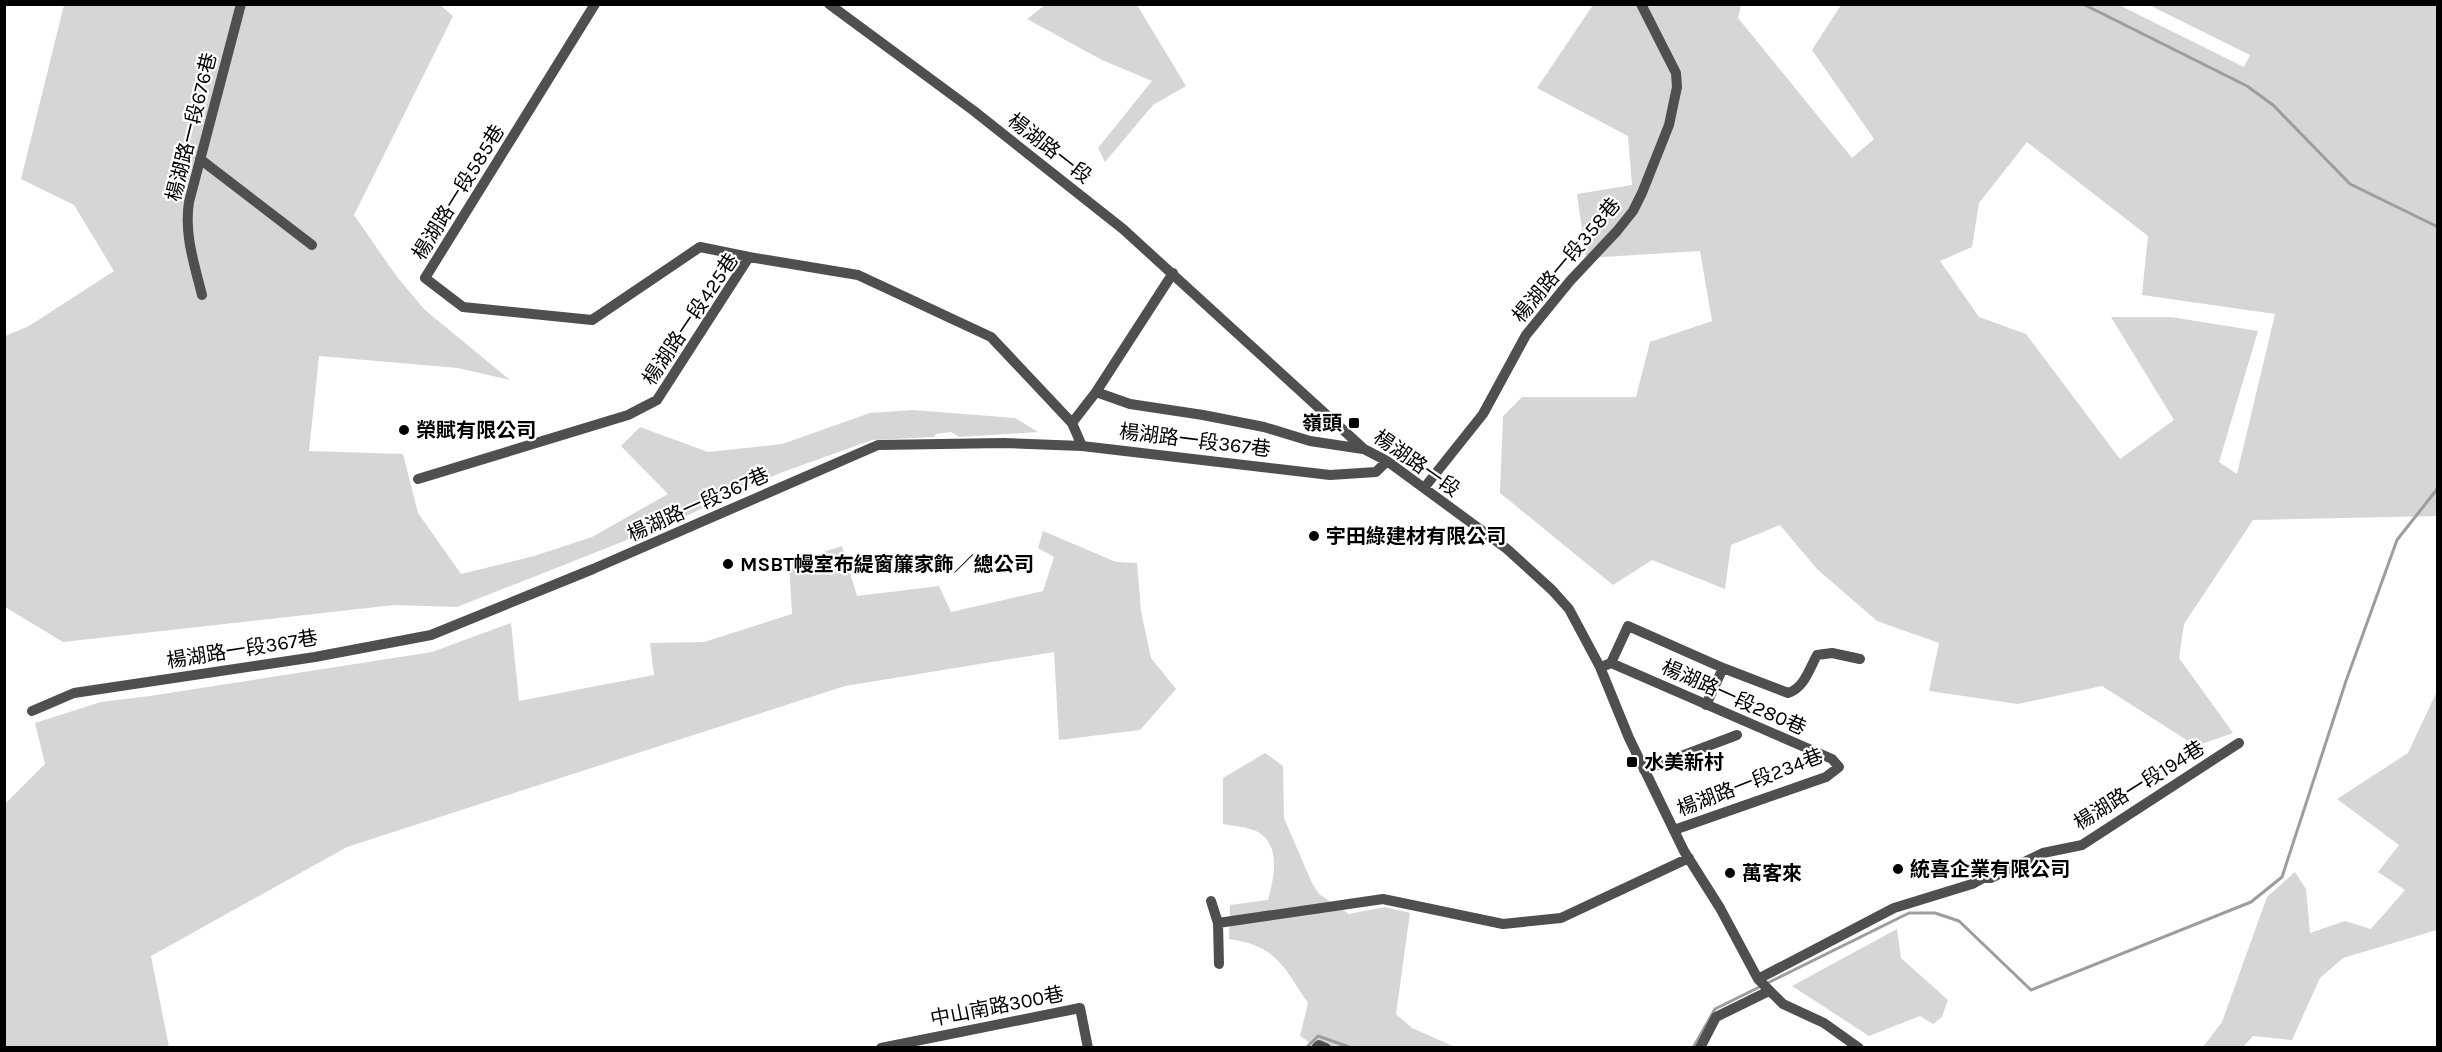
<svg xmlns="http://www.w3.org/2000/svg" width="2442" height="1052" font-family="Karla,'Noto Sans TC',sans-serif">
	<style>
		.green { fill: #d6d6d6; fill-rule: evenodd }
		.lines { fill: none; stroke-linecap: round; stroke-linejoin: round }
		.stream { stroke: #9d9d9d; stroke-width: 3 }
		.minor { stroke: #4f4f4f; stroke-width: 10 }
		.poi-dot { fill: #000; stroke: #fff; stroke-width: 2 }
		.labels { text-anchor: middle; stroke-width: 4.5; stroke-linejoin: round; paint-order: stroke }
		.street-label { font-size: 20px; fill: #000; stroke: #fff }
		.poi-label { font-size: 20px; font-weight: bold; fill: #000; stroke: #fff; text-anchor: start }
	</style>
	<rect width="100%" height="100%" fill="#fff"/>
	<path class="green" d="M439 4 453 16 354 215 397 277 425 310 510 380 458 368 319 356 309 451 403 454 418 513 461 574 534 556 592 537 668 494 621 446 640 427 708 452 782 444 870 413 913 410 1015 418 1038 432 959 437 951 432 936 434 934 437 872 440 780 473 675 521 457 607 394 605 63 642 5 607V336L29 326 114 271 74 205 21 179 64 5Z
		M1045 5H1137L1186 86 1153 105 1105 162 1098 148 1152 81 1102 60 1027 19Z
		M1593 5H1741L1738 18 1852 158 1874 139 1812 50 1841 5H2119L2244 67 2250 55 2149 5H2437V516L2253 520 2184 624 2179 658 2233 733 2196 746 2102 686 2018 704 1929 691 1939 643 1877 621 1817 569 1780 525 1731 545 1725 589 1652 560 1613 585 1500 493 1503 416 1522 397H1636L1650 342 1712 321 1700 251 1586 258 1577 194 1632 185 1628 136 1537 88ZM2027 142 2148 236 2142 295 2275 314 2237 474 2219 462 2258 331 2171 317H2111L2174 420 2120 459 2026 334 1979 317 1940 261 1972 247 1979 203Z
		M1043 531 1116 562 1137 563 1141 611 1151 658 1176 689 1140 730 1059 740 1054 652 845 686 347 847 151 956 169 1047H5V804L45 764 35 723 101 702 150 696 432 652 511 623 519 701 654 675 650 643 704 642 792 614 789 563 842 546 857 596 939 586 951 612 1043 591 1054 557 1038 548Z
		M2437 691V930L2343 958 2320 978 2292 1040 2253 1036 2243 1047H2203L2222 1022 2267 897 2295 872 2306 889 2310 933 2345 921 2371 929 2405 890 2378 872 2399 845 2337 799 2408 753Z
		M1265 753 1283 766 1284 818 1312 883 1319 894 1349 914 1385 907 1410 913 1396 1014 1412 1028 1455 1047H1316L1300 1036 1308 1003C1283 966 1277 946 1229 939L1230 905 1268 900C1274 878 1282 844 1256 831 1247 827 1233 826 1223 824V778Z
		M1897 929 1901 958 1948 1000 1942 1017 1933 1024 1920 1016 1869 1036 1792 986Z"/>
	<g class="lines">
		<path class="stream" d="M2083 4 2247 86 2273 105 2350 184 2438 227
			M1306 1048 1318 1036 1352 1048
			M1693 1048 1715 1009 1909 913H1935L1959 921 2031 990 2251 902 2282 877 2346 681 2397 540 2438 488"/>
		<path class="minor" d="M595 4 425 278 463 307 592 320 700 247 749 257
			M829 4 974 111 1123 229 1364 449 1387 461 1507 549 1552 590 1569 609 1600 667 1629 738 1684 851 1720 908 1758 979 1783 1004 1824 1023 1859 1048
			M200 159 312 245
			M202 295C194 263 184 234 189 202L241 4
			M1096 392 1130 404 1203 415 1264 427 1310 441 1363 449
			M1072 423 1096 392 1173 273
			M418 479 628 415 657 400 749 257 858 275 991 337 1072 423 1082 446
			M1424 488 1483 414 1526 335 1570 281 1617 231 1633 211 1642 193 1669 125 1677 87 1676 73 1641 4
			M1611 663 1832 759 1839 767 1826 777 1674 830
			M1606 665 1611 663 1628 626 1723 668 1788 693C1804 688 1809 670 1817 655L1832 653 1860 659
			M1706 705 1723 668
			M32 711 74 693 315 657 431 635 593 569 878 445 1004 443 1082 446 1330 475 1376 472 1387 461
			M1644 770 1737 735
			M1211 901 1218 923 1219 964
			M1218 923 1383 899 1503 924 1561 918 1689 858
			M1758 979 1894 908 1972 884 1983 878H1991L2043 853 2082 845 2239 743
			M881 1048 1080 1008 1088 1048
			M1316 1048 1319 1045 1326 1048
			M1700 1048 1716 1017 1769 991"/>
	</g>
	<g class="poi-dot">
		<rect x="1348" y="417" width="12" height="12" rx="3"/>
		<circle cx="404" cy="430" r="6"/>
		<circle cx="1314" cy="536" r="6"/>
		<circle cx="728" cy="564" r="6"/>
		<rect x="1626" y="756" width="12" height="12" rx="3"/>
		<circle cx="1898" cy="869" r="6"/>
		<circle cx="1730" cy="873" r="6"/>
	</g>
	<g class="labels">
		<g class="street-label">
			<text transform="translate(191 127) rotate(-76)" y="7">楊湖路一段676巷</text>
			<text transform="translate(1050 148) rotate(38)" y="7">楊湖路一段</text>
			<text transform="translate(458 192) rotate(-58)" y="7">楊湖路一段585巷</text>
			<text transform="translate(1566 260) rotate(-50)" y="7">楊湖路一段358巷</text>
			<text transform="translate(690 319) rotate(-56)" y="7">楊湖路一段425巷</text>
			<text transform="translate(1195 440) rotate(7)" y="7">楊湖路一段367巷</text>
			<text transform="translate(1417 463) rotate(35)" y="7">楊湖路一段</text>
			<text transform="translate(698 504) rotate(-24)" y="7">楊湖路一段367巷</text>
			<text transform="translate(242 649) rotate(-9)" y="7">楊湖路一段367巷</text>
			<text transform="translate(1734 697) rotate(24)" y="7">楊湖路一段280巷</text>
			<text transform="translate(1750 782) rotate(-21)" y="7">楊湖路一段234巷</text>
			<text transform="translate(2139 785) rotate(-32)" y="7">楊湖路一段194巷</text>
			<text transform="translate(997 1006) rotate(-11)" y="7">中山南路300巷</text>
		</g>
		<g class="poi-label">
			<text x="1342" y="430" text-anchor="end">嶺頭</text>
			<text x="416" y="437">榮賦有限公司</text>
			<text x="1326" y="543">宇田綠建材有限公司</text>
			<text x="740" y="571">MSBT幔室布緹窗簾家飾／總公司</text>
			<text x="1644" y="769">水美新村</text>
			<text x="1910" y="876">統喜企業有限公司</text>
			<text x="1742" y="880">萬客來</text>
		</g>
	</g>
	<rect width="2442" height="1052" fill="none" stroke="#000000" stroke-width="12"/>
</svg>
